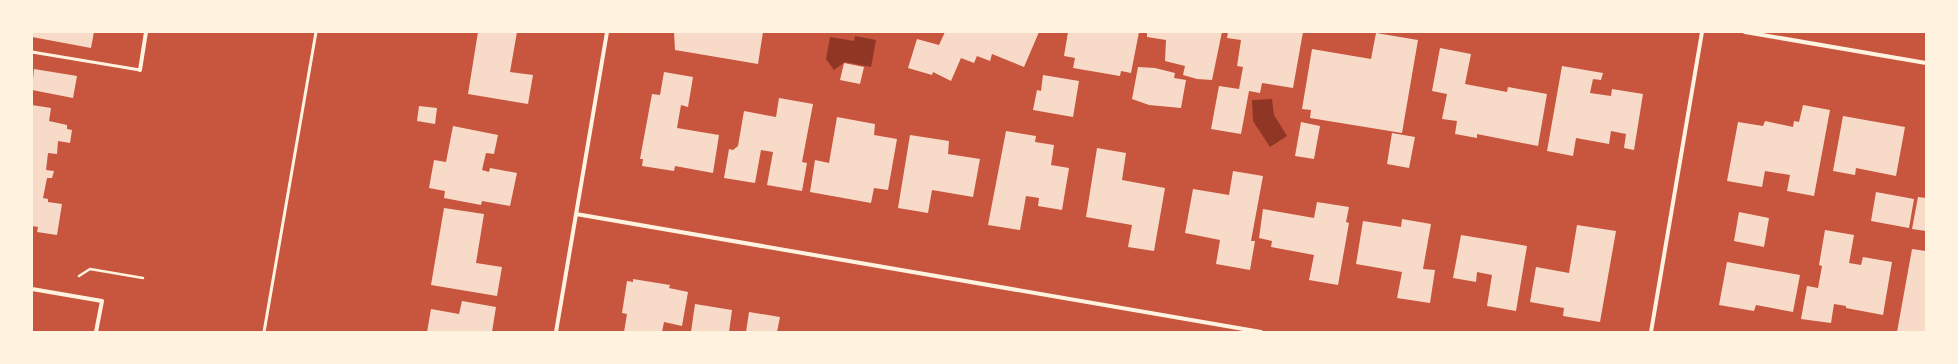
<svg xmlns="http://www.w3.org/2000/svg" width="1958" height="364" font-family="'Roboto Condensed',sans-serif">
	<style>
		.water { fill: #8f3625 }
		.building { fill: #f7dbc8 }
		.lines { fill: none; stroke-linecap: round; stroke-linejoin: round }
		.path { stroke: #fff3e0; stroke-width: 2.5 }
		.service { stroke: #fff3e0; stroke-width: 3 }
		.minor { stroke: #fff3e0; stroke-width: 4 }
	</style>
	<rect width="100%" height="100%" fill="#c8553d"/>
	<path class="water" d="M855 36 876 40 871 67 845 62 834 70 826 59 830 37 854 41Z
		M1272 99 1274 115 1287 136 1270 147 1253 121 1252 100Z"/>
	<path class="building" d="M32 32H94L91 48 32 37Z
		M478 32H517L510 72 533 75 528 104 468 94Z
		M674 32H763L758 64 675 50Z
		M945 32H1039L1024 67 992 54 990 61 977 56 974 63 961 58 951 81 933 72 932 75 908 68 917 39 939 45Z
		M1068 32H1139L1131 73 1121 71 1120 76 1073 68 1075 58 1064 56Z
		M1147 32H1222L1212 80 1197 79 1183 75 1185 66 1165 61 1166 40 1147 37Z
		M1228 32H1303L1293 88 1262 83 1260 93 1249 91 1241 134 1211 129 1219 86 1239 89 1243 67 1237 66 1241 40 1227 38Z
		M1376 33 1418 40 1402 133 1310 118 1311 110 1302 109 1312 49 1371 59Z
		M1440 48 1471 54 1465 84 1507 92 1508 87 1547 94 1538 146 1477 134V138L1455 134 1457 121 1442 119 1447 94 1432 91Z
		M844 63 864 67 860 84 840 80Z
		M1562 66 1603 73 1601 80 1593 79 1590 93 1611 96 1612 89 1643 94 1634 150 1624 148 1626 134 1611 131 1609 144 1576 138 1573 156 1547 151Z
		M1138 67 1155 68 1175 73 1174 78 1186 80 1181 108 1149 105 1132 99Z
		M34 69 77 76 73 98 32 90Z
		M664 72 693 77 688 107 681 105 677 128 719 135 713 173 675 166 674 171 642 166 643 159H640L652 94 660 95Z
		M1043 75 1079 81 1073 117 1033 110 1037 90 1041 91Z
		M779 98 813 104 802 162 807 163 802 191 767 185 773 152 761 150 755 183 724 178 729 149 733 150 738 146 744 111 776 117Z
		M32 105 51 108 49 121 67 125V129L72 130 70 143 58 141 57 154 48 153 46 170 54 171 52 178H47L43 198 48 199V202L62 204 57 235 37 232 38 227 32 226Z
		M1803 105 1830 110 1814 196 1787 191 1790 175 1765 171 1762 187 1727 181 1738 122 1763 126 1765 121 1793 127 1794 121 1799 122Z
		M419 106 437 108 435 124 417 121Z
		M1843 116 1905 127 1896 176 1856 168 1855 175 1833 171Z
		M837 117 875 124 874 135 897 139 888 190 874 188 871 203 810 192 815 160 829 163Z
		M1301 122 1320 126 1314 159 1295 156Z
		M453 126 498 135 494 154 486 153 482 170 489 172 490 168 517 173 510 206 482 201 481 205 444 198 445 191 429 188 434 160 446 162Z
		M1006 131 1036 136 1035 142 1054 145 1051 165 1069 168 1062 210 1038 206 1039 198 1026 196 1020 230 988 225Z
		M1392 133 1415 137 1409 168 1387 164Z
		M910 135 949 141 948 154 980 159 973 197 932 190 928 213 898 208Z
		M1097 148 1126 153 1122 180 1165 188 1154 251 1128 247 1132 225 1086 217Z
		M1233 171 1263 176 1251 241H1255L1250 270 1216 264 1220 240 1185 233 1193 189 1229 195Z
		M1876 192 1914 199 1909 228 1871 221Z
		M1918 197 1926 198V231L1912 229Z
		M1317 202 1349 207 1346 222 1349 223 1338 285 1309 280 1314 255 1271 247 1272 241 1259 238 1263 209 1314 218Z
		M444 208 484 214 476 263 502 267 497 296 431 285Z
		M1739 212 1769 218 1764 247 1734 241Z
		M1402 219 1431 224 1423 269 1435 270 1430 303 1397 298 1402 272 1356 264 1363 221 1401 227Z
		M1577 225 1616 231 1600 322 1563 316 1564 308 1530 302 1536 267 1569 273Z
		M1825 230 1854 235 1849 263 1861 265 1863 257 1892 262 1883 315 1846 308V306L1834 304 1831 323 1801 319 1807 286 1818 288 1822 266 1819 265Z
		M1461 235 1527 246 1516 311 1487 306 1492 275 1477 272 1476 282 1453 278Z
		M1912 249 1926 251V332H1897Z
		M1727 262 1800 275 1793 312 1756 305 1754 311 1719 305Z
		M633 279 670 285 669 288 688 292 682 326 664 322 662 332H624L627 314 622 313 627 281 633 282Z
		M462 301 496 307 492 332H427L431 309 459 314Z
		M695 304 732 310 729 332H691Z
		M749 312 780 317 777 332H746Z"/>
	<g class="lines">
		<path class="path" d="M79 276 90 269 143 278"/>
		<path class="service" d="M32 52 140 70
			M264 332 316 32"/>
		<path class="minor" d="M1745 32 1926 63
			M140 70 146 32
			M576 214 1261 332
			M32 289 102 301 96 332
			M556 332 607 32
			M1651 332 1702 32"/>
	</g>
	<rect width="1958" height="364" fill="none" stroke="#fff3e0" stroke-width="66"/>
</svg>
